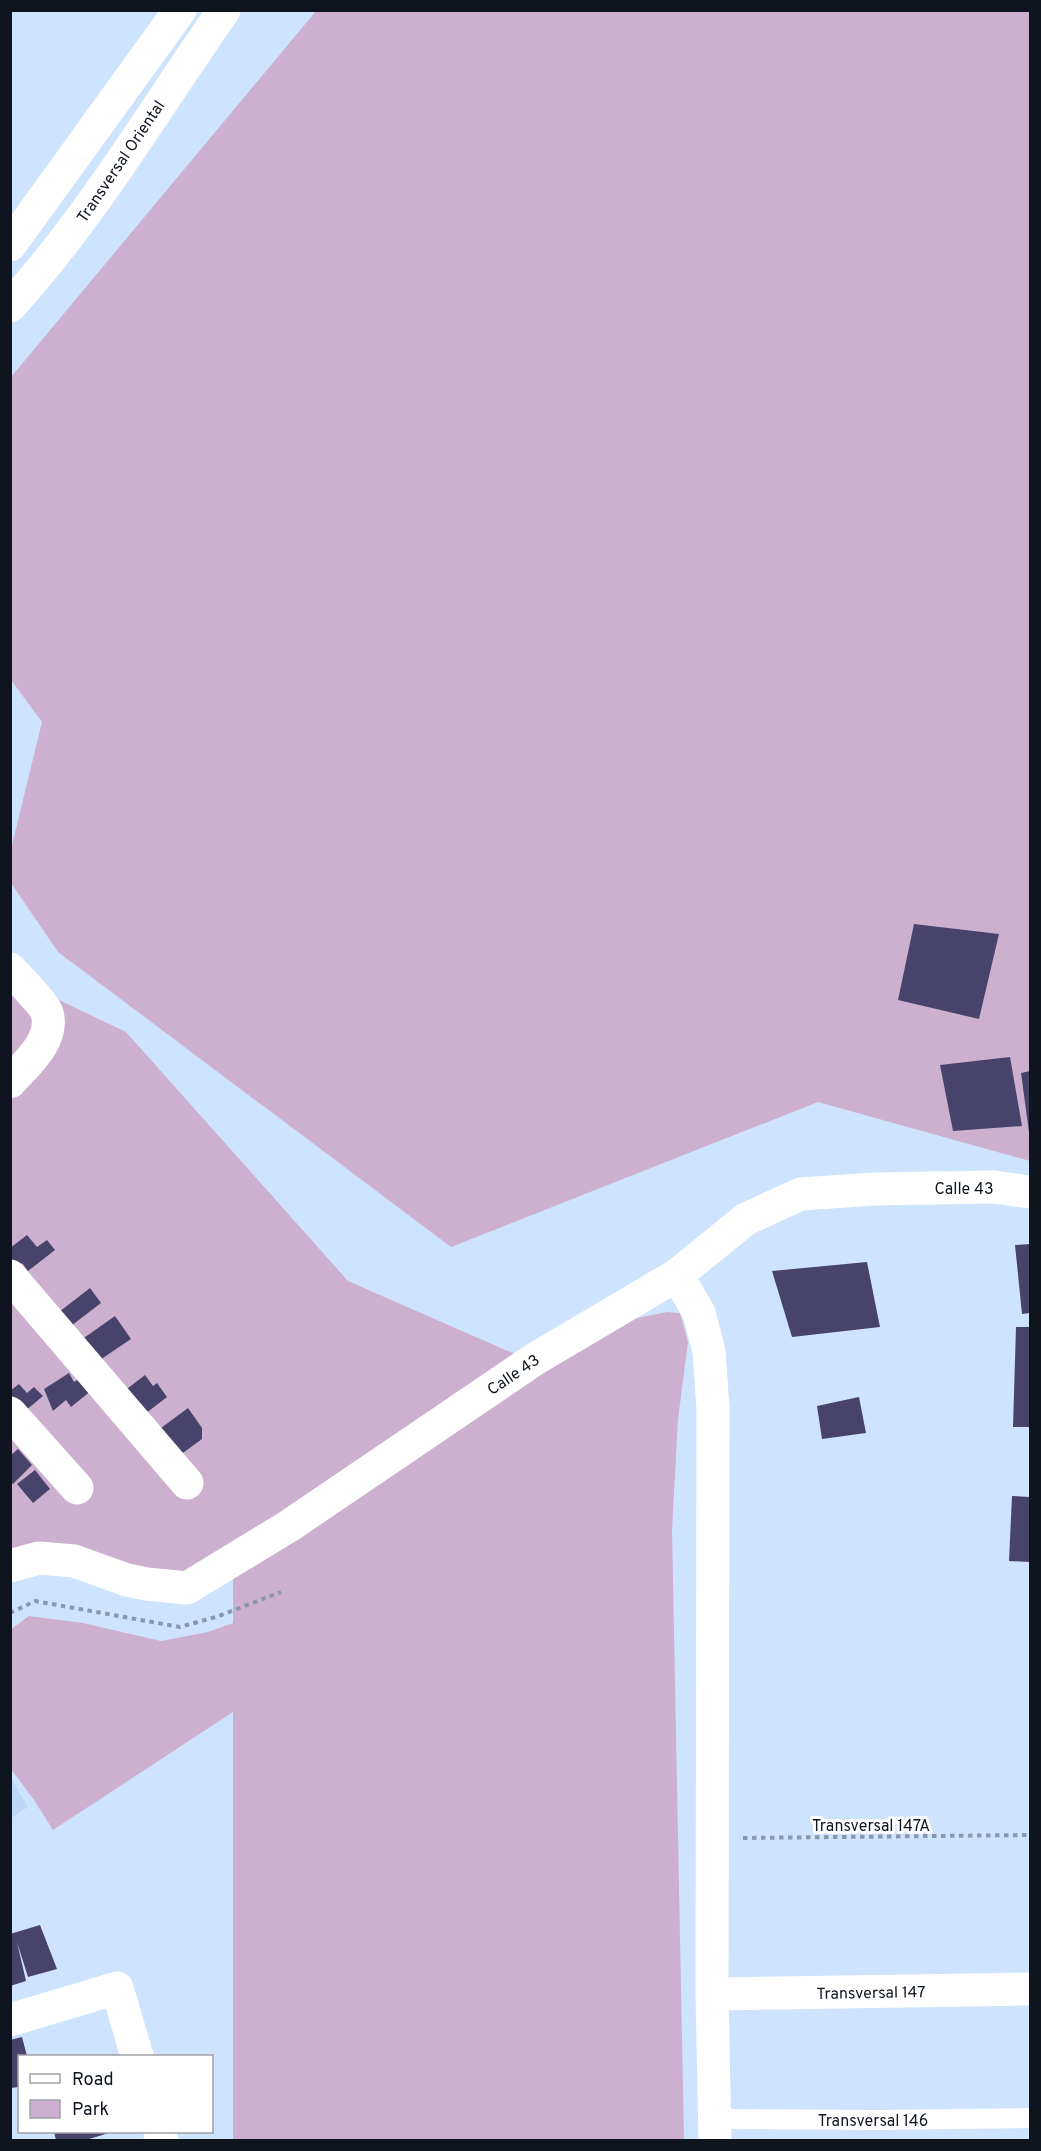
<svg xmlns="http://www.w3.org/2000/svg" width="1041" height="2151" font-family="Overpass,sans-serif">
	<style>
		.built { fill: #bed7f8 }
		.green { fill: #cdb0cf }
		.building { fill: #48436b }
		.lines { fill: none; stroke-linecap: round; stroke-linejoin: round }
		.path { stroke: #8898ad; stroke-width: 4; stroke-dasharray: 4.5 4.5; stroke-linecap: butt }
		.lane { stroke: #fff; stroke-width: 20 }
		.street { stroke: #fff; stroke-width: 33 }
		.secondary { stroke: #fff; stroke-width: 33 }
		.labels { text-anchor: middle; stroke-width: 6; stroke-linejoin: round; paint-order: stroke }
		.street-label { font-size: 16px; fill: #0e151f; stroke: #fff }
	</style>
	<rect width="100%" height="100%" fill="#cee3fe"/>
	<path class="built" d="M11 1778 28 1807 11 1818H10Z"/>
	<path class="green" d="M316 11H1030V1161L818 1102 451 1247 58 952 11 883V849L42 722 11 680V377Z
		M11 977 126 1032 348 1281 526 1359 572 1331 667 1312 680 1313 688 1342 678 1419 672 1530 684 2140H233V1712L53 1830 34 1800 11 1769 10 1630 29 1616 83 1623 161 1641 208 1632 233 1623V1566L188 1592 72 1573 11 1572Z"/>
	<path class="building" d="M914 924 999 934 979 1019 898 1000Z
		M1010 1057 1022 1126 953 1131 940 1065Z
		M1030 1071V1132H1029L1021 1073Z
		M27 1235 37 1247 47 1240 55 1250 28 1271 22 1263 16 1268 10 1260V1248Z
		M1030 1244V1313L1022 1314 1015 1245Z
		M867 1262 880 1327 792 1337 772 1271Z
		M90 1288 101 1303 71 1326 59 1312Z
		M115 1316 131 1339 97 1362 81 1340Z
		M1016 1327H1030V1427H1013Z
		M69 1373 74 1382 82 1377 92 1390 71 1407 66 1400 53 1411 44 1389Z
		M145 1375 153 1386 157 1383 167 1397 141 1417 123 1392Z
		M19 1384 27 1393 34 1387 43 1396 18 1417 10 1409V1391Z
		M859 1397 866 1433 822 1439 817 1406Z
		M188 1408 202 1428V1439L176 1458 157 1431Z
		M18 1449 32 1465 13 1484 10 1482V1456Z
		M35 1470 50 1489 33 1503 17 1484Z
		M1012 1496 1030 1497V1562L1009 1561Z
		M40 1925 57 1969 28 1977 17 1942 26 1981 10 1986V1934Z
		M22 2037 27 2056H20V2087L10 2088V2040Z
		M54 2132H112L86 2140H56Z"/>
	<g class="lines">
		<path class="path" d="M10 1613 35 1601 180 1627 219 1616 281 1592
			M743 1838 1030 1835"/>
		<path class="lane" d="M715 2119 877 2120 1030 2118"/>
		<path class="street" d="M10 969C18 978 44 1004 47 1013 55 1040 26 1064 10 1082
			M677 1275 699 1313 709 1351 713 1409 712 1994 715 2140
			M10 1276 187 1483
			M10 1413 77 1488
			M712 1994 1030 1989
			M10 2020 117 1988 137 2056
			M160 2132 162 2140H160"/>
		<path class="secondary" d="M10 245 180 10
			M10 306C92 216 154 110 224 10
			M10 1566 39 1558 74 1561 127 1580 147 1584 187 1588 289 1526 535 1359 677 1275 746 1219 801 1194 875 1189 994 1187 1030 1192"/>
	</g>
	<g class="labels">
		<g class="street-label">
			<text transform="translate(120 161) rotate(-56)" y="6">Transversal Oriental</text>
			<text x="964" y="1194">Calle 43</text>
			<text transform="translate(513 1374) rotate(-34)" y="6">Calle 43</text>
			<text x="871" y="1831">Transversal 147A</text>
			<text transform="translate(871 1992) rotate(-1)" y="6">Transversal 147</text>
			<text x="873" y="2126">Transversal 146</text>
		</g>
	</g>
	<rect width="1041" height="2151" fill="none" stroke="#0e151f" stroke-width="24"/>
	<rect x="18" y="2055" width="195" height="78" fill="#ffffff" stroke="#9fa1a5" stroke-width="1.5"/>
	<rect x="30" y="2074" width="30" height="9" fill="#ffffff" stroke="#9fa1a5" stroke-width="1.5"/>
	<text x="72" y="2085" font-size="18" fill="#0e151f">Road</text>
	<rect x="30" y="2100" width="30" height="18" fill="#cdb0cf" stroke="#9fa1a5" stroke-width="1.5"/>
	<text x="72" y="2115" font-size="18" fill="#0e151f">Park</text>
</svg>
